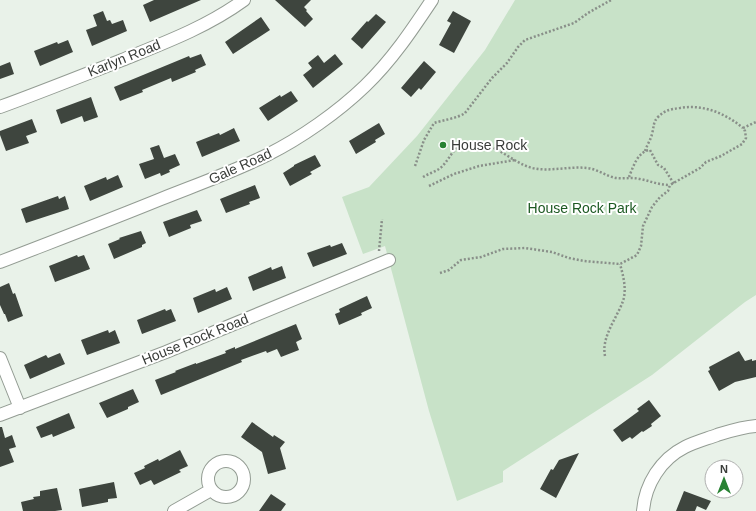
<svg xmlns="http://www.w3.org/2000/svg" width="756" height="511" font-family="Arial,sans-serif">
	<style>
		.green { fill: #c8e2c8 }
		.building { fill: #3e453e }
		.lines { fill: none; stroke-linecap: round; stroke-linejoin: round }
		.minor-casing { stroke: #939c93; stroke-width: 14 }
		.path { stroke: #898f89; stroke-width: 2.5; stroke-dasharray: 2 2; stroke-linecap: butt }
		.minor { stroke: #fff; stroke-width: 12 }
		.poi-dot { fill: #288233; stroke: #fff; stroke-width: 1.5 }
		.labels { text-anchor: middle; stroke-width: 4; stroke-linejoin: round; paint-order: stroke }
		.street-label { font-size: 14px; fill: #393c39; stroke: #fff }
		.poi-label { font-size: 14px; fill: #393c39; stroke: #fff; text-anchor: start }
		.park-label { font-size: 14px; fill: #1c5922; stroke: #fff }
	</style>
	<rect width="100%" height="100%" fill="#e9f2e9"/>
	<path class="green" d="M515 0H756V295L745 302 652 375 503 471V482L457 501 429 411 385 246 363 254 342 197 369 187 417 136 485 50Z"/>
	<path class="building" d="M154 0H201L150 22 143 5Z
		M275 0H311L304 7 307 10 306 11 313 19 305 27Z
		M103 11 107 21 110 20 112 24 123 20 127 31 92 46 86 30 97 26 93 15Z
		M453 11 471 21 454 53 439 45 451 23 447 21Z
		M376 14 386 22 362 49 351 39 367 21 368 22Z
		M261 17 270 30 233 54 225 42Z
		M68 40 73 52 40 66 34 51 57 42 58 44Z
		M201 54 206 65 195 70 196 72 172 82 171 78 142 90 143 92 120 101 114 87 189 56 190 58Z
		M335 54 343 64 313 88 303 75 312 68 308 63 318 55 324 63Z
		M424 61 436 72 421 90 419 88 411 97 401 88Z
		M10 62 14 74 0 79V66Z
		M291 91 298 101 268 121 259 108 280 95 281 97Z
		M91 97 98 117 84 122 82 116 61 124 56 110Z
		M32 119 37 132 26 136 29 143 6 151 0 135V131Z
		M379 123 385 134 375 140 376 142 356 154 349 141Z
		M234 128 240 141 202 157 196 142 219 133 220 135Z
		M159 145 164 158 175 154 180 165 169 170 170 172 161 176 160 173 145 179 139 164 154 159 150 148Z
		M315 155 321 166 310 172 312 174 290 186 283 173 294 166V165Z
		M118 175 123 187 90 201 84 186 106 177 107 180Z
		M255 185 260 198 249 202 250 204 226 213 220 199Z
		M58 196 59 199 65 196 69 209 26 223 21 209Z
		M197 210 202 221 190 225 191 228 169 237 163 222Z
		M141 231 146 243 142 245V247L114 259 108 244 120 239 119 238Z
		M342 243 347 254 313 267 307 253 330 245 331 247Z
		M77 255 78 257 84 255 90 269 55 282 49 266Z
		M282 266 286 278 253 291 248 277 271 267 272 270Z
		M9 283 13 294 15 293 23 316 8 322 5 314H4L0 305V287Z
		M227 287 232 299 198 313 193 298 215 289 216 292Z
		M367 296 372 308 361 313 362 315 339 325 335 314 340 312 339 309Z
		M165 309 166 311 171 309 176 321 142 334 137 320Z
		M296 324 302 339 296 342 299 350 281 357 277 349 267 353 266 351 241 360 242 362 161 395 155 380 176 372 175 371 196 363V364L226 353 225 351 235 347V349Z
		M108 330 109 333 115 330 120 343 87 355 81 340Z
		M739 351 745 361 752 359V361L756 360V377L735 382 719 391 708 371 710 370 709 367Z
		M60 353 65 364 30 379 24 365 46 355 48 358Z
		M133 389 139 402 128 407V409L107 418 99 403Z
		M649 400 661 416 651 424 652 426 643 432 642 431 632 439 630 437 622 442 613 430 639 411 637 409Z
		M69 413 75 428 53 437 52 434 41 438 36 427Z
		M252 422 273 437 274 435 285 442 280 448 286 469 268 474 262 452 241 437Z
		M0 427H2L5 438 12 435 16 447 9 449 14 462 0 467Z
		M180 450 188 466 179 470 181 472 154 485 151 480 140 485 134 473 145 468 144 466 158 459 159 461Z
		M579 453 556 498 540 489 551 469 553 470 559 460Z
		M114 482 117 498 108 499V502L82 507 79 489Z
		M57 488 62 510 55 511H23L21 502 34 499 33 497 40 496V491Z
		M684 491 711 501 706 510 697 506 695 511H676Z
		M271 494 286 504 281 511H259Z"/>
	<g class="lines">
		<defs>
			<path id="minor" d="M0 107C41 92 81 76 122 60 164 43 207 27 244 0
				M0 262C54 241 107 221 161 199 196 185 233 172 267 155 301 138 338 112 365 86 392 60 412 30 432 0
				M0 358 20 408
				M0 415 166 352 389 260
				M208 479a18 18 0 1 1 36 0a18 18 0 1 1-36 0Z
				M174 511 211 490
				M643 511C645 484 661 459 685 447 695 442 706 439 717 435 730 431 742 427 756 426"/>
		</defs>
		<use href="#minor" class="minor-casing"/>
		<path class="path" d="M645 151C647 145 651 139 652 134 654 127 653 122 658 117 665 110 671 109 680 108 703 104 725 113 743 128
			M415 166 424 140 434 123C444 120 458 118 465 113L492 78 507 63 518 47 525 40 574 23 588 13 611 0
			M423 177C428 174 434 172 439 169 449 162 452 147 465 144 492 138 508 161 532 168 550 172 569 166 587 168 597 169 606 176 616 178 624 179 632 177 640 179 650 181 659 185 670 185
			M629 177C633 167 638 151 650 150L658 165 664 168 674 184
			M429 186 454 174 479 166 515 160
			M379 251 382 219
			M440 273 449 270 461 260 481 257 503 249 525 248 552 252 569 258 584 261 620 264 637 255 641 246 643 226 652 207 660 197 668 191 670 185 700 168 706 162 721 156 742 144 746 138 745 131 743 128 756 122
			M605 356C601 337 617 318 623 301 627 289 623 275 620 264"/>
		<use href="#minor" class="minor"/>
	</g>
	<circle class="poi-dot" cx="443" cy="145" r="4"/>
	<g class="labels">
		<g class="street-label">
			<text transform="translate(124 58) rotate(-22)" y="5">Karlyn Road</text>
			<text transform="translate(240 166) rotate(-24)" y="5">Gale Road</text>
			<text transform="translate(195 339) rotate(-22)" y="5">House Rock Road</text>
		</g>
		<g class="poi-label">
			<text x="451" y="150">House Rock</text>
		</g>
		<g class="park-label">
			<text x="582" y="213">House Rock Park</text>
		</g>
	</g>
	<g transform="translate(724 479)"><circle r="19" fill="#ffffff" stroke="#b0b1b0"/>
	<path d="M0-3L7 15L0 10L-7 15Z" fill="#288233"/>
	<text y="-6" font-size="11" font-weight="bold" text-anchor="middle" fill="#393c39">N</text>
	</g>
</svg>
